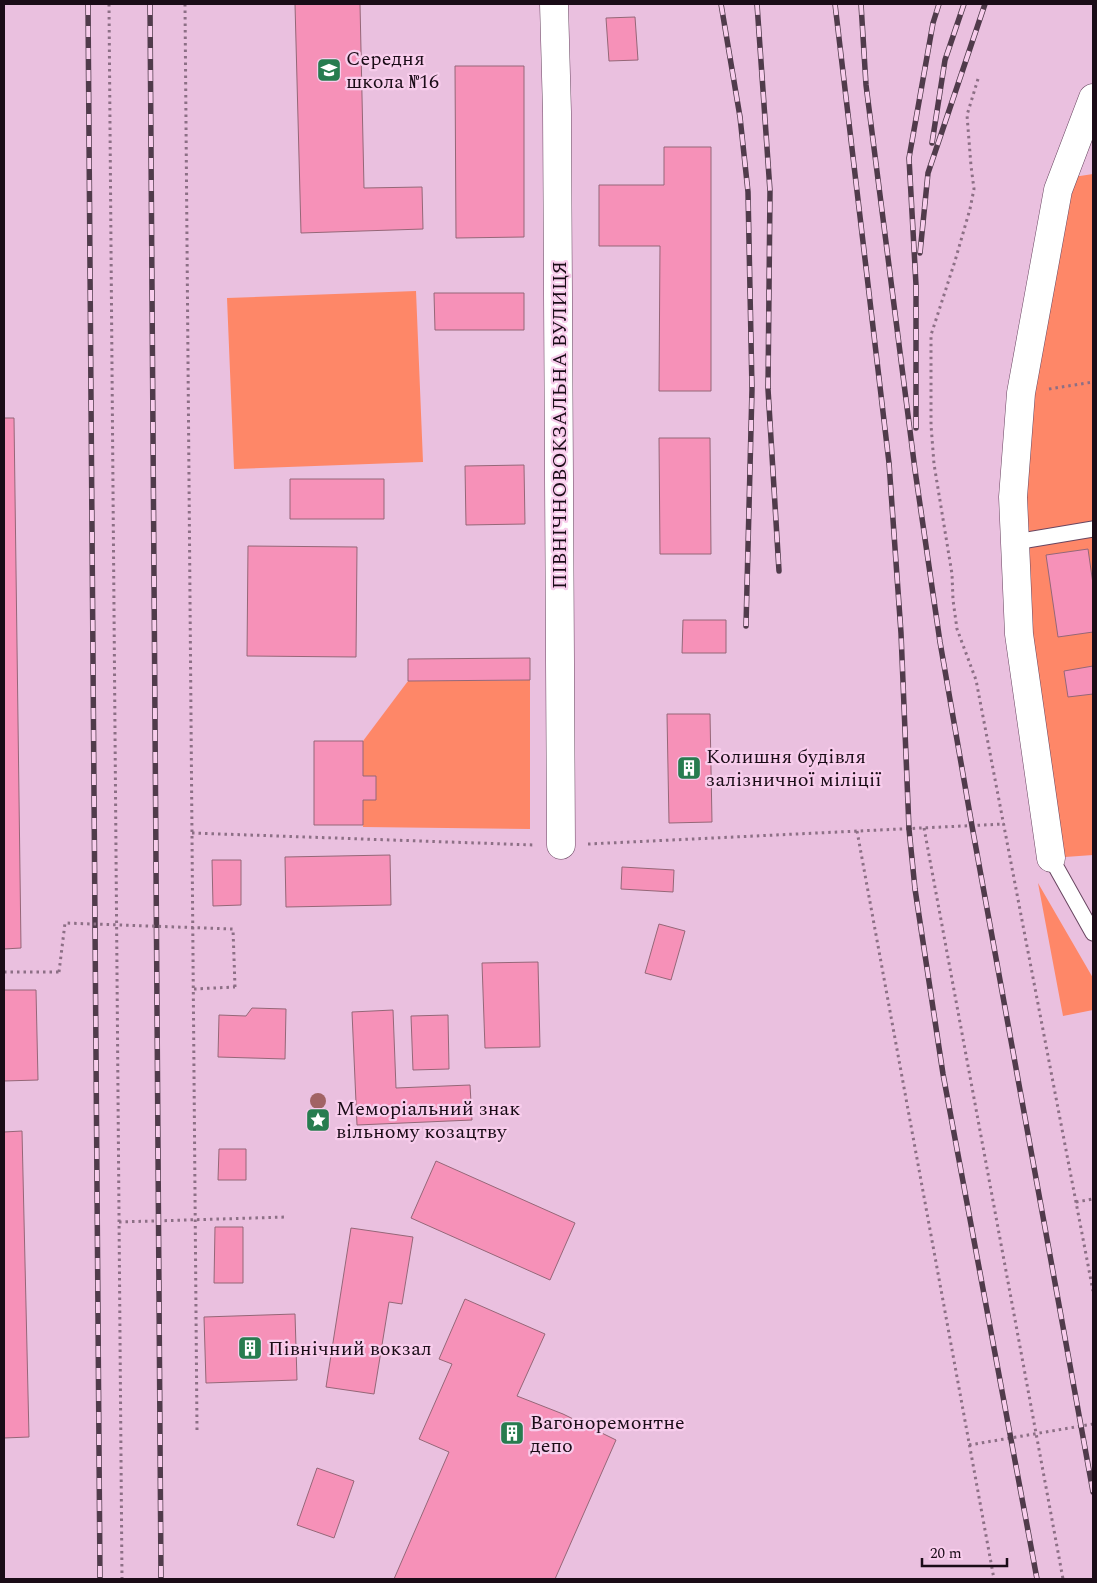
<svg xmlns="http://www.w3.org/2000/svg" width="1097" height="1583" font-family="Spectral,serif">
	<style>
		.green { fill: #fe8768 }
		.building { fill: #f691b8; stroke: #956778 }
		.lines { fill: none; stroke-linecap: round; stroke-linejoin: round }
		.lane-casing { stroke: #684560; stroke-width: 17 }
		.street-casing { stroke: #684560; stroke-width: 29 }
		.path { stroke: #8c6f85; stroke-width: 3; stroke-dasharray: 2.5 4; stroke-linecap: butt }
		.lane { stroke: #fff; stroke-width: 15 }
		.street { stroke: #fff; stroke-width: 28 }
		.rail-casing { stroke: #503b4b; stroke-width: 5.5 }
		.rail { stroke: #f8cdec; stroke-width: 4; stroke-dasharray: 11; stroke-linecap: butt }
		.path-bridge { stroke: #8c6f85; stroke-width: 3; stroke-dasharray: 2.5 4; stroke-linecap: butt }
		.tree { fill: #a16364 }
		.labels { text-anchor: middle; stroke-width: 4.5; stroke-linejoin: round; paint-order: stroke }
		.poi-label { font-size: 20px; fill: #1a0c17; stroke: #f8cdec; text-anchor: start }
		.street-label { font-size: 20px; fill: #1a0c17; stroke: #f8cdec }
	</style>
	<rect width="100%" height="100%" fill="#eac0df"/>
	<path class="green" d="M1064 174 1080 176 1093 174V855L1051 858 1013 497Z
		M416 291 423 462 234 469 227 298Z
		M530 680V829L363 827V800H376V776H363V741L408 681Z
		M1038 883 1093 978V1010L1063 1016Z"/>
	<path class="building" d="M295 4H360L364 188 422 187 423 229 301 233Z
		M635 17 638 60 609 61 606 18Z
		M455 66H524V237L456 238Z
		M664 147H711V391H659L660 246H599V185H664Z
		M434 293H524V330H435Z
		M4 418H14L21 948 4 949Z
		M659 438H710L711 554H660Z
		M524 465 525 524 466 525 465 466Z
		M290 479H384V519H290Z
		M248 546 357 547 356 657 247 656Z
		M1088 549 1093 584V632L1058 637 1046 555Z
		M683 620H726V653H682Z
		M530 658V680L408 681V659Z
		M1093 666V694L1068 697 1064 671Z
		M667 714H710L712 822 669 823Z
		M314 741H363V776H376V800H363V825H314Z
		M390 855 391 905 286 907 285 857Z
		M212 860H241V905L213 906Z
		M622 867 674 870 673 892 621 889Z
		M659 924 685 931 671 980 645 973Z
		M538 962 540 1047 485 1048 482 963Z
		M4 990H36L38 1080 4 1081Z
		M252 1008 286 1009 285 1059 218 1057 219 1015 246 1016Z
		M393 1010 396 1088 470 1085 472 1120 357 1125 352 1012Z
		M448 1015 449 1069 413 1070 411 1016Z
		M22 1131 29 1437 4 1438V1132Z
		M219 1149H246V1180H218Z
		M436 1161 575 1223 550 1280 411 1218Z
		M215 1227H243V1283H214Z
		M351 1228 413 1237 402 1304 389 1302 374 1394 326 1387Z
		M465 1299 545 1334 517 1396 563 1414 616 1440 555 1579H394L449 1452 419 1439 452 1364 439 1359Z
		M295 1314 297 1380 206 1383 204 1317Z
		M317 1468 354 1481 334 1538 297 1525Z"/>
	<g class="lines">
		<defs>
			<path id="lane" d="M1015 542 1093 529
				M1051 858 1093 933"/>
			<path id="street" d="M554 4 557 112 561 845
				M1051 858 1019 634 1013 497 1021 393 1058 190 1093 98"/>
		</defs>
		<use href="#lane" class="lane-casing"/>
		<use href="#street" class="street-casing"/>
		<path class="path" d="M109 4 122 1579
			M185 4 197 1431
			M978 79 967 115 971 166 974 189 970 209 955 261 931 335V425L934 464 952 574 953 600 957 629 976 680 1093 1291
			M1049 389 1093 382
			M924 828 1063 1579
			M857 831 994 1579
			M192 833 534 845
			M588 844 1004 824
			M4 972H59
			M194 989 235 987
			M1076 1202 1093 1199
			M119 1222 287 1217
			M969 1445 1093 1424"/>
		<use href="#lane" class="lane"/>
		<use href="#street" class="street"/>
		<defs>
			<path id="rail" d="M88 4 100 1579
				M150 4 161 1579
				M721 4 740 117 748 192 752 389 746 626
				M757 4 770 191 768 389 779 571
				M835 4 889 463 901 633 909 829 915 889 943 1074 1037 1579
				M861 4 866 85 915 470 940 642 972 826 1093 1492
				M932 143 945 60 964 4
				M920 253 928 173 985 4
				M916 428V285L909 158 933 23 939 4"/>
		</defs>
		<use href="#rail" class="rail-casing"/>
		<use href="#rail" class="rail"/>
		<path class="path-bridge" d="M59 972 65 923 233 929 235 987"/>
	</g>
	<circle class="tree" cx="318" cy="1101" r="8"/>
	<defs>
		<symbol id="school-square" viewBox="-11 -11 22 22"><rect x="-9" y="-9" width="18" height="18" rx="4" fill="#277c4f" stroke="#f8cdec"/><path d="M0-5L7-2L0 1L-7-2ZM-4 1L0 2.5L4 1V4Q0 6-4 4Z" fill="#fff"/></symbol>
		<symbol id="building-square" viewBox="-11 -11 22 22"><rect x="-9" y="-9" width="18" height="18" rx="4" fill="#277c4f" stroke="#f8cdec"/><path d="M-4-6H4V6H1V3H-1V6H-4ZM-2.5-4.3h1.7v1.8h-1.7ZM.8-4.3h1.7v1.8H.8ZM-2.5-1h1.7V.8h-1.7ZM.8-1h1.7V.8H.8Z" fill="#fff"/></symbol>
		<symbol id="sight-square" viewBox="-11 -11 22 22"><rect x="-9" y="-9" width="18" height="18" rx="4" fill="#277c4f" stroke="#f8cdec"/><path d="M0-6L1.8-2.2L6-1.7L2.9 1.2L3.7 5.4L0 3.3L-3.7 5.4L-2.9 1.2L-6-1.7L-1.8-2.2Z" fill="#fff"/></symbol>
	</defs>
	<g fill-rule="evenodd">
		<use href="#school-square" x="315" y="56" width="28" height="28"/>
		<use href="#building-square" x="675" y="754" width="28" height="28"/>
		<use href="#sight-square" x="304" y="1106" width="28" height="28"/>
		<use href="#building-square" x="236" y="1334" width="28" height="28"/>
		<use href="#building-square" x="498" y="1419" width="28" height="28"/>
	</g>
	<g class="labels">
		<g class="poi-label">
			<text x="346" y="65">Середня<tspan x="346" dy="23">школа №16</tspan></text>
			<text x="706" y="763">Колишня будівля<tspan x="706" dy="23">залізничної міліції</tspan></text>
			<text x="336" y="1115">Меморіальний знак<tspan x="336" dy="23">вільному козацтву</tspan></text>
			<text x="268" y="1355">Північний вокзал</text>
			<text x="530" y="1429">Вагоноремонтне<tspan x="530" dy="23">депо</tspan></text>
		</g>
		<g class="street-label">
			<text transform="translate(559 425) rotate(-90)" y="7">ПІВНІЧНОВОКЗАЛЬНА ВУЛИЦЯ</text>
		</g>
	</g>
	<rect width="1097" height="1583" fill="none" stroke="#1a0c17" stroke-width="10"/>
	<path d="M922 1558v8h85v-8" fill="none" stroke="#1a0c17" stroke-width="2.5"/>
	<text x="930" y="1558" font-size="15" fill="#1a0c17" stroke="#f8cdec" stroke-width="4" paint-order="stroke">20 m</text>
</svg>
